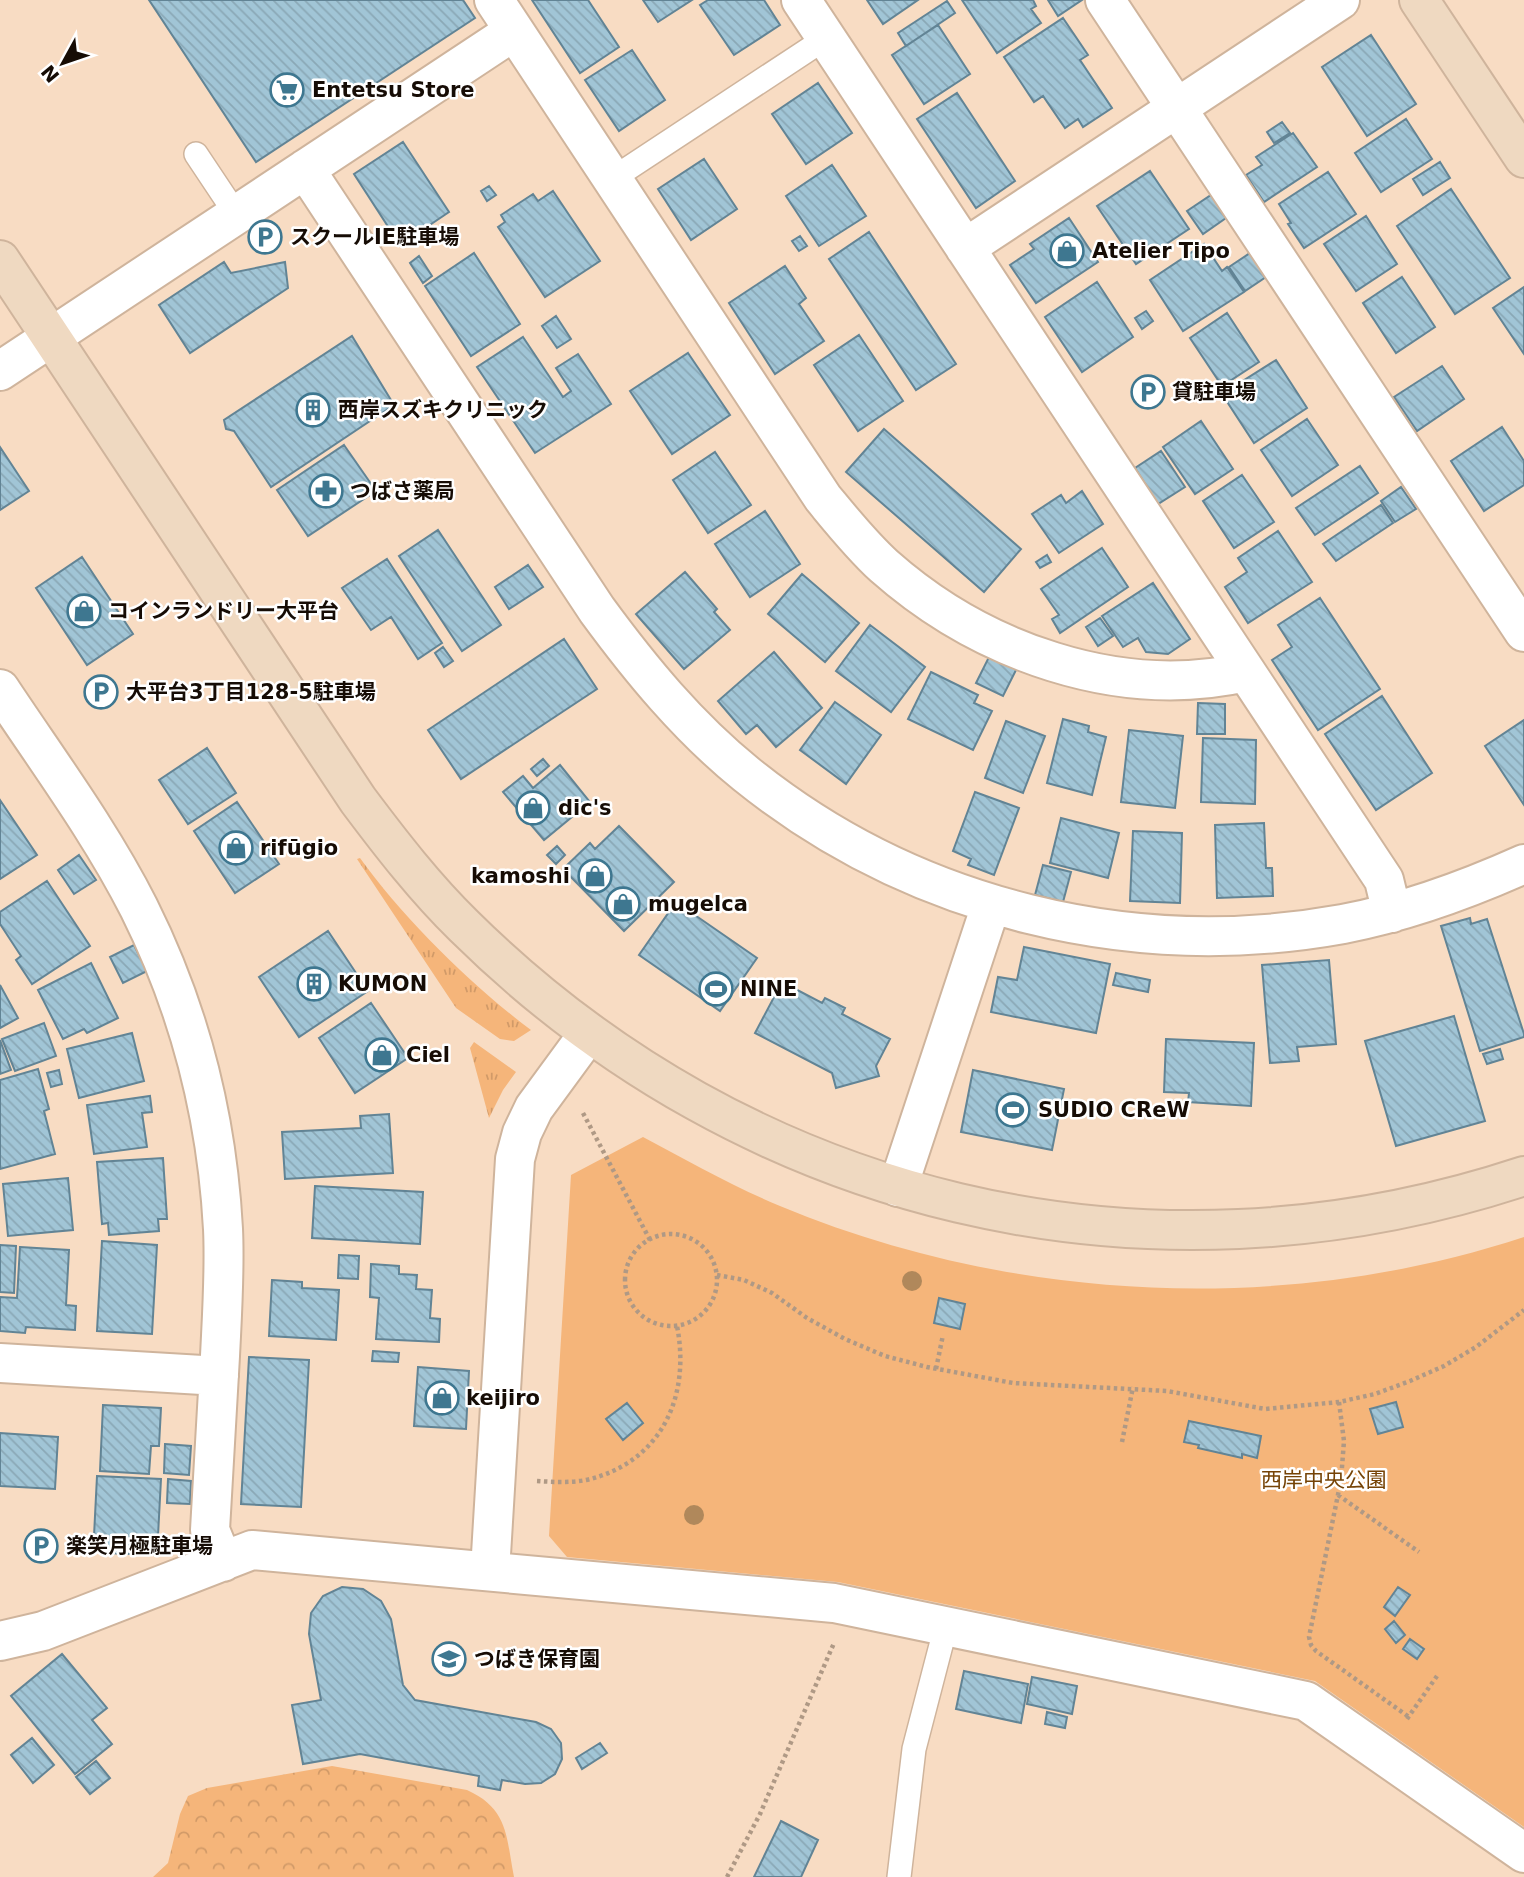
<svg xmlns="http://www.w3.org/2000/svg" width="1524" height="1877" font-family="'DejaVu Sans','Noto Sans JP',sans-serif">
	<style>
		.grass { fill: url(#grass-tufts) }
		.forest { fill: url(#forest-crowns) }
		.green { fill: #f5b57a }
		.building { fill: url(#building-back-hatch); stroke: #628495; stroke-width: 2 }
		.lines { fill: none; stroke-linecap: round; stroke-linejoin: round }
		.lane-casing { stroke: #cfb49c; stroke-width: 26 }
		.street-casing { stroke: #cfb49c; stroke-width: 42 }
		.secondary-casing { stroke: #cfb49c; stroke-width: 42 }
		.path { stroke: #af9985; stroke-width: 4.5; stroke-dasharray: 3.5 3.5; stroke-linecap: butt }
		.lane { stroke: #fff; stroke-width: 23 }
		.street { stroke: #fff; stroke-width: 38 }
		.secondary { stroke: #efd9c1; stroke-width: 38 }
		.tree { fill: #b0885b }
		.labels { text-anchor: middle; stroke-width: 5; stroke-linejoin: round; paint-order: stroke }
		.poi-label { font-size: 21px; font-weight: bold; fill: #160c05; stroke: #fff; text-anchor: start }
		.park-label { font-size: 21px; fill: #754306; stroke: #fff }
	</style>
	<defs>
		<pattern id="grass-tufts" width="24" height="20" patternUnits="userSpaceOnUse" patternTransform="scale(1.75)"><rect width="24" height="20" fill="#f5b57a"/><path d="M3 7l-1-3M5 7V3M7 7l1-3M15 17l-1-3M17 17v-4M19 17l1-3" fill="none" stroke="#d19a68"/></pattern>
		<pattern id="forest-crowns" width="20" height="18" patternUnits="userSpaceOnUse" patternTransform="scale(1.75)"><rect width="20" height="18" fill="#f5b57a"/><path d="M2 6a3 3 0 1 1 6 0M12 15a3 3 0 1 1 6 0" fill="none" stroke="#d19a68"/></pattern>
		<pattern id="building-back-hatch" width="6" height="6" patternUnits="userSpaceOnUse" patternTransform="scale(1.75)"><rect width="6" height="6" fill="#a1c5d6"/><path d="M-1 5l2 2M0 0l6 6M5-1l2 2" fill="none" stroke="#8aa8b6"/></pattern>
	</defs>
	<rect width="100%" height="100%" fill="#f8dcc3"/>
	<path class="grass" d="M360 858C402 917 473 987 531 1030L514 1041 500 1039 456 1008 357 859Z
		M474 1042 516 1072 503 1090 489 1118 470 1048Z"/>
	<path class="forest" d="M332 1766 467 1790C509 1809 506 1837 514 1877H153L168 1863 180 1814 188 1796 207 1788Z"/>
	<path class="green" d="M643 1137C688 1161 732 1186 780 1206 1013 1303 1284 1316 1524 1237V1827L1315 1681 838 1582 567 1557 549 1536 571 1175Z"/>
	<path class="building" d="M149 0H463L475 18 256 162Z
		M532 0H588L619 47 580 73Z
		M643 0H692L658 22Z
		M708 0H764L780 25 734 55 700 5Z
		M867 0H918L883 24Z
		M962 0H1033L1036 6 1031 9 1041 23 997 53Z
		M1048 0H1082L1058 16Z
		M947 1 955 13 906 46 898 33Z
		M1063 18 1088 55 1080 60 1112 108 1083 127 1078 119 1065 128 1043 96 1034 102 1004 57Z
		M938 25 970 74 924 104 892 55Z
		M1371 35 1416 104 1367 136 1322 67Z
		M632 50 665 100 619 131 585 80Z
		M818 83 852 133 806 164 772 114Z
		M957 93 1015 181 976 208 917 119Z
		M1406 119 1432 159 1381 192 1355 153Z
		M1282 122 1290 133 1274 143 1267 132Z
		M1293 133 1317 167 1264 202 1246 175 1262 165 1256 157Z
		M403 142 449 212 400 245 354 174Z
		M704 159 737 209 691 240 658 189Z
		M1440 162 1450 178 1423 195 1413 179Z
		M832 165 866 216 819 246 786 196Z
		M1150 171 1189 229 1136 264 1097 206Z
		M1328 172 1356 214 1304 248 1288 224 1291 223 1279 204Z
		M489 186 496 195 487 201 481 191Z
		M1451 189 1510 278 1455 314 1397 226Z
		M553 191 600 261 545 297 498 227 505 222 501 215 533 194 538 201Z
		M1211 195 1226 218 1203 234 1187 211Z
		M1366 216 1397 264 1356 291 1324 244Z
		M1069 218 1098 262 1036 303 1010 265 1034 249 1030 244Z
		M869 232 956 364 916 390 829 259Z
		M800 236 807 246 799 251 792 241Z
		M1204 244 1222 271 1227 267 1244 292 1183 331 1150 280Z
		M474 253 520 324 471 356 425 286Z
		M1250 253 1266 277 1245 291 1229 267Z
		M419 256 432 276 423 283 410 263Z
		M224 262 231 273 285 262 288 288 190 353 159 305Z
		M785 266 806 298 799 304 824 341 775 374 729 303Z
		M1402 277 1435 327 1396 353 1363 303Z
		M1097 282 1133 337 1082 372 1045 317Z
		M1524 287V354L1493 308Z
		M1146 311 1153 321 1142 329 1135 318Z
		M1227 313 1259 362 1222 386 1190 338Z
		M556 316 571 339 557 348 542 326Z
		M859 335 903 401 858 431 814 365Z
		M352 336 394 405 271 487 234 431 226 429 224 420Z
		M523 337 563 397 571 391 556 368 578 354 611 404 535 453 477 367Z
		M688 353 730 415 672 454 630 391Z
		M1276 360 1307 408 1254 443 1222 394Z
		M1442 366 1464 399 1417 431 1394 397Z
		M1307 419 1338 465 1292 496 1261 450Z
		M1201 421 1233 469 1195 494 1163 447Z
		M1502 427 1524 461V485L1484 511 1451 461Z
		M884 429 1021 549 984 592 846 472Z
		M344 445 376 491 308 536 277 490Z
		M0 447 29 491 0 510Z
		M1161 451 1185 487 1158 504 1135 468Z
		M715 452 751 505 708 533 673 480Z
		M1360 466 1378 493 1315 535 1296 508Z
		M1242 475 1274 522 1234 548 1203 501Z
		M1401 487 1416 509 1395 522 1381 501Z
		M1082 491 1103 524 1059 553 1032 514 1061 495 1066 503Z
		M1381 505 1393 523 1336 561 1323 544Z
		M765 511 800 564 750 597 715 544Z
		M438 530 501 625 462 651 399 556Z
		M1278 531 1312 582 1248 623 1225 587 1247 572 1238 558Z
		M1102 548 1128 587 1060 633 1052 619 1059 615 1041 589Z
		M1047 555 1051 562 1040 568 1036 562Z
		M82 557 133 634 87 665 36 588Z
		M387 559 442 643 418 659 391 617 371 630 342 588Z
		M528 565 543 587 509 609 495 587Z
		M685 572 717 609 714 612 730 630 684 669 636 614Z
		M802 574 859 623 825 662 768 614Z
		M1153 583 1190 639 1168 654 1146 652 1138 638 1123 647 1102 616Z
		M1320 598 1380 689 1318 730 1272 660 1292 647 1278 625Z
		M1100 618 1113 636 1098 646 1086 627Z
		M870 625 925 667 891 712 836 671Z
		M564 639 597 689 461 779 428 730Z
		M443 647 453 661 444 667 435 653Z
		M774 652 822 708 776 747 757 725 746 734 718 701Z
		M990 655 1017 668 1003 696 976 683Z
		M931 672 978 695 974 703 992 711 973 750 908 719Z
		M1382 696 1432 773 1376 810 1325 734Z
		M835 702 881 735 846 784 800 750Z
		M1198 703 1225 704V734H1197Z
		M1063 719 1089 726 1088 732 1106 737 1092 795 1047 783Z
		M1524 720V805L1485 746Z
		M1006 721 1045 736 1023 793 985 778Z
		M1129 730 1183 736 1175 808 1121 802Z
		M1203 738 1256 740 1255 804 1201 802Z
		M207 748 236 793 188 824 159 780Z
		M543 759 549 766 537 776 531 769Z
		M560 765 590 802 544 840 503 792 523 776 533 788Z
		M975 792 1019 808 994 875 968 865 971 859 953 851Z
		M0 800 37 855 0 879Z
		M237 802 279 864 235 893 194 831Z
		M1061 818 1119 833 1108 878 1050 863Z
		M1264 823 1266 868H1272L1273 896 1217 898 1215 825Z
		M619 826 674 882 624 931 563 869 590 843 595 849Z
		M1133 831 1182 833 1180 903 1130 901Z
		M557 846 565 855 556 864 547 855Z
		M79 855 96 880 74 894 58 870Z
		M1043 865 1071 872 1063 902 1035 895Z
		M47 881 90 946 32 984 16 960 21 956 0 924V912Z
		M676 902 757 958 720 1011 639 955Z
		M1470 918 1471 924 1487 919 1524 1034V1037L1480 1051 1441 926Z
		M328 931 368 991 299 1037 259 977Z
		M134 945 147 971 123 983 110 957Z
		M1024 947 1110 964 1096 1033 991 1012 998 977 1017 980Z
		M1329 960 1336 1044 1297 1047 1299 1061 1270 1063 1262 965Z
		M91 963 118 1018 87 1033 84 1029 63 1039 38 990Z
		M1116 973 1150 980 1148 992 1113 985Z
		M782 982 822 1003 825 998 845 1008 842 1014 890 1039 876 1066 879 1076 836 1088 832 1073 755 1033Z
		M0 985 18 1018 0 1028Z
		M371 1003 408 1058 355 1093 319 1038Z
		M1454 1016 1485 1121 1396 1146 1365 1041Z
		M44 1023 56 1056 15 1071 2 1039Z
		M132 1033 144 1081 79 1098 67 1049Z
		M1166 1039 1254 1043 1251 1106 1188 1102 1189 1093 1164 1092Z
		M0 1040 11 1070 0 1074Z
		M1500 1049 1503 1059 1487 1064 1483 1054Z
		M38 1069 49 1109 44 1111 55 1154 0 1169V1080Z
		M59 1070 62 1084 51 1087 47 1073Z
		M973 1070 1064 1089 1052 1150 961 1132Z
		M150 1096 152 1112 142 1113 147 1147 94 1154 87 1105Z
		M389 1114 393 1173 285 1179 282 1132 361 1128 360 1116Z
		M163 1158 167 1219H158L159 1231 109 1235 108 1223 102 1224 97 1162Z
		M68 1178 73 1230 8 1236 3 1184Z
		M315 1186 423 1192 420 1244 312 1238Z
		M102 1241 157 1245 152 1334 97 1331Z
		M0 1245 16 1246 14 1293 0 1292Z
		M20 1247 69 1250 66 1305 76 1306 75 1330 26 1327 25 1333 0 1331V1297L17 1298Z
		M339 1255 359 1256 358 1279 338 1278Z
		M371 1264 399 1266V1274L417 1275 416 1289 432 1290 430 1318 440 1319 439 1342 376 1339 379 1298 370 1297Z
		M272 1280 302 1282V1288L339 1290 336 1340 269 1336Z
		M939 1298 965 1304 960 1329 934 1323Z
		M373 1351 399 1353 398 1362 372 1361Z
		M249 1357 309 1360 301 1507 241 1504Z
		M418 1367 469 1371 466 1429 414 1426Z
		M1396 1402 1403 1427 1378 1434 1370 1409Z
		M627 1403 643 1423 623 1440 606 1419Z
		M103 1405 161 1408 159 1446H151L149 1474 100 1471Z
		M1189 1421 1261 1436 1257 1458 1242 1454V1458L1198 1448 1199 1445 1184 1442Z
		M0 1433 58 1437 55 1489 0 1486Z
		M165 1444 191 1446 189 1475 164 1473Z
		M97 1476 161 1479 157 1555 105 1553 106 1537 94 1536Z
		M168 1479 191 1481 190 1504 167 1503Z
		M342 1587 363 1589 381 1601 391 1619 403 1685 415 1700 536 1722 551 1729 561 1743 562 1759 555 1774 541 1783 525 1784 502 1780 500 1790 478 1786 479 1776 360 1754 303 1764 292 1705 321 1700 309 1634 311 1613 323 1596Z
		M1398 1587 1410 1595 1395 1616 1384 1607Z
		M1394 1621 1405 1635 1396 1643 1385 1629Z
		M1410 1639 1424 1649 1417 1659 1403 1649Z
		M62 1654 107 1708 92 1720 112 1744 75 1774 11 1696Z
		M964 1671 1028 1684 1021 1723 956 1709Z
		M1032 1677 1077 1686 1072 1714 1027 1704Z
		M1047 1712 1067 1717 1065 1728 1045 1724Z
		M32 1738 54 1765 33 1783 11 1755Z
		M600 1743 607 1753 582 1769 576 1758Z
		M96 1761 110 1778 90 1794 76 1777Z
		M781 1821 818 1840 801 1877H754Z"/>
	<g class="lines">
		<defs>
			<path id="lane" d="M196 154 236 214
				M612 179 826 38
				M899 1877 914 1749 946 1626"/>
			<path id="street" d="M494 0 823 498C842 521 861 545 884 566 980 651 1118 701 1246 672
				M801 0 1384 880 1392 913
				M1105 0 1524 632
				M305 169 597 610C641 670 688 727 746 774 913 909 1133 962 1343 924 1406 912 1466 890 1524 864
				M965 248 1340 0
				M0 371 514 31
				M0 689C47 760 100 831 139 908 189 1008 217 1117 223 1229 225 1271 222 1314 220 1356 217 1414 213 1472 210 1530L223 1562
				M898 1187 991 905
				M0 1363 219 1376
				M490 1571 515 1159 522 1133 534 1108 589 1033
				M0 1641 43 1631 252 1550 834 1603 1306 1701 1524 1853"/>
			<path id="secondary" d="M1419 0 1524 158
				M0 260 358 800C391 844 425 888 464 926 747 1206 1146 1301 1524 1176"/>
		</defs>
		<use href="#lane" class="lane-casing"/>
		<use href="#street" class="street-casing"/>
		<use href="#secondary" class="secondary-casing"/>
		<path class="path" d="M583 1113 650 1240
			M625 1280a46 46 0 1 1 92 0a46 46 0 1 1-92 0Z
			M717 1275 744 1280 772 1293 807 1318 845 1339 885 1356 927 1367 1013 1383 1167 1391 1265 1409 1339 1402 1375 1394 1410 1381 1444 1366 1476 1347 1524 1310
			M936 1369 943 1335
			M1339 1402 1344 1441 1341 1480 1309 1637 1311 1645 1316 1651 1409 1717
			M1122 1442 1133 1387
			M537 1481C553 1482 570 1483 586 1480 661 1463 691 1397 677 1326
			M1338 1495 1419 1552
			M1407 1719 1437 1676
			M727 1877 760 1814 834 1643"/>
		<use href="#lane" class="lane"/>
		<use href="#street" class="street"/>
		<use href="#secondary" class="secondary"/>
	</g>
	<g class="tree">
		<circle cx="912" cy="1281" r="10"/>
		<circle cx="694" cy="1515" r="10"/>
	</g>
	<defs>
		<symbol id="supermarket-ring" viewBox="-11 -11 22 22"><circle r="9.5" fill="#fff" stroke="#3e7790" stroke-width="1.5"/><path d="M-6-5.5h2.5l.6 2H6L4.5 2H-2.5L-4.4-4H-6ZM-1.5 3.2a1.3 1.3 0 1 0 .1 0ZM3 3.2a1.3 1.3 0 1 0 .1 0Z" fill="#3e7790"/></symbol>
		<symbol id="parking-ring" viewBox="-11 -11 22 22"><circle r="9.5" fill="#fff" stroke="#3e7790" stroke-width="1.5"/><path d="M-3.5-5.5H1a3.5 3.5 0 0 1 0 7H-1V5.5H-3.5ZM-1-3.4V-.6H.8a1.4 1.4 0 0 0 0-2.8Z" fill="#3e7790"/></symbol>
		<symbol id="shop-ring" viewBox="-11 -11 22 22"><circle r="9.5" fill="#fff" stroke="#3e7790" stroke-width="1.5"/><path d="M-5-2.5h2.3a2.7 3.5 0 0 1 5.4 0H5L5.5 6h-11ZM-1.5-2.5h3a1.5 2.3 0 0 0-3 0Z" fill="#3e7790"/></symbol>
		<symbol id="building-ring" viewBox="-11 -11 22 22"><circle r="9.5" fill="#fff" stroke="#3e7790" stroke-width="1.5"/><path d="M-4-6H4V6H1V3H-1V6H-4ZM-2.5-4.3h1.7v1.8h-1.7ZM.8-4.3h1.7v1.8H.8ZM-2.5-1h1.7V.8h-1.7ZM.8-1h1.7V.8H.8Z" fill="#3e7790"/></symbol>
		<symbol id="pharmacy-ring" viewBox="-11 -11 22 22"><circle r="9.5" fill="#fff" stroke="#3e7790" stroke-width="1.5"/><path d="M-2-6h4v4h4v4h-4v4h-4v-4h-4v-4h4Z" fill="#3e7790"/></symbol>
		<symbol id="stadium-ring" viewBox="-11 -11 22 22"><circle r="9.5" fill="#fff" stroke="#3e7790" stroke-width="1.5"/><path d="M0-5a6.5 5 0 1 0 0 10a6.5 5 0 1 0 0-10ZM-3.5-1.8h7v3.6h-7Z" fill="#3e7790"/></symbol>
		<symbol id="school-ring" viewBox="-11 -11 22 22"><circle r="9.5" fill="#fff" stroke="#3e7790" stroke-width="1.5"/><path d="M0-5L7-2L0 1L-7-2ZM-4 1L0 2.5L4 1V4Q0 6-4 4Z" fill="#3e7790"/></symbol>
	</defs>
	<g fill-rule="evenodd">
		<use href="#supermarket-ring" x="268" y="71" width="38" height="38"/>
		<use href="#parking-ring" x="246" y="218" width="38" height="38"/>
		<use href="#shop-ring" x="1048" y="232" width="38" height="38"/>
		<use href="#parking-ring" x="1129" y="373" width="38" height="38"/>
		<use href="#building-ring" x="294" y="391" width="38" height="38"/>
		<use href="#pharmacy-ring" x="307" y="472" width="38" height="38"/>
		<use href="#shop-ring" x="65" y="592" width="38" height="38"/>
		<use href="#parking-ring" x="82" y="673" width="38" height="38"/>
		<use href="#shop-ring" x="514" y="789" width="38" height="38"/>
		<use href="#shop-ring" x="217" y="829" width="38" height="38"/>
		<use href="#shop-ring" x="576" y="857" width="38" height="38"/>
		<use href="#shop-ring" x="604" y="885" width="38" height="38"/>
		<use href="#building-ring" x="295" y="965" width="38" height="38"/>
		<use href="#stadium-ring" x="697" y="970" width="38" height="38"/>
		<use href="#shop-ring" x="363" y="1036" width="38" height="38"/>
		<use href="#stadium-ring" x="994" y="1091" width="38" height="38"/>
		<use href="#shop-ring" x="423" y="1379" width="38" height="38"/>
		<use href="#parking-ring" x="22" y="1527" width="38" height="38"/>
		<use href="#school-ring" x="430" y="1640" width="38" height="38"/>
	</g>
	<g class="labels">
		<g class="poi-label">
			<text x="312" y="97">Entetsu Store</text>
			<text x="290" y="244">スクールIE駐車場</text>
			<text x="1092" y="258">Atelier Tipo</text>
			<text x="1172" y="399">貸駐車場</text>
			<text x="338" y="417">西岸スズキクリニック</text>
			<text x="350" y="498">つばさ薬局</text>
			<text x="108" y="618">コインランドリー大平台</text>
			<text x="126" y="699">大平台3丁目128-5駐車場</text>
			<text x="558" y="815">dic's</text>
			<text x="260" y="855">rifūgio</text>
			<text x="570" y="883" text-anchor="end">kamoshi</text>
			<text x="648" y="911">mugelca</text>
			<text x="338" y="991">KUMON</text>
			<text x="740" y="996">NINE</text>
			<text x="406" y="1062">Ciel</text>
			<text x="1038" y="1117">SUDIO CReW</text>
			<text x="466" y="1405">keijiro</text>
			<text x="66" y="1553">楽笑月極駐車場</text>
			<text x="474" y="1666">つばき保育園</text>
		</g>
		<g class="park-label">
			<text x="1324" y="1487">西岸中央公園</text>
		</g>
	</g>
	<g transform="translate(63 63) rotate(230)" stroke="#ffffff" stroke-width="5" paint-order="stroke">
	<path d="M0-5L12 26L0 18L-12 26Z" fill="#160c05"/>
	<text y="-10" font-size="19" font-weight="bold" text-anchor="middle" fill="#160c05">N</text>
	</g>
</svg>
